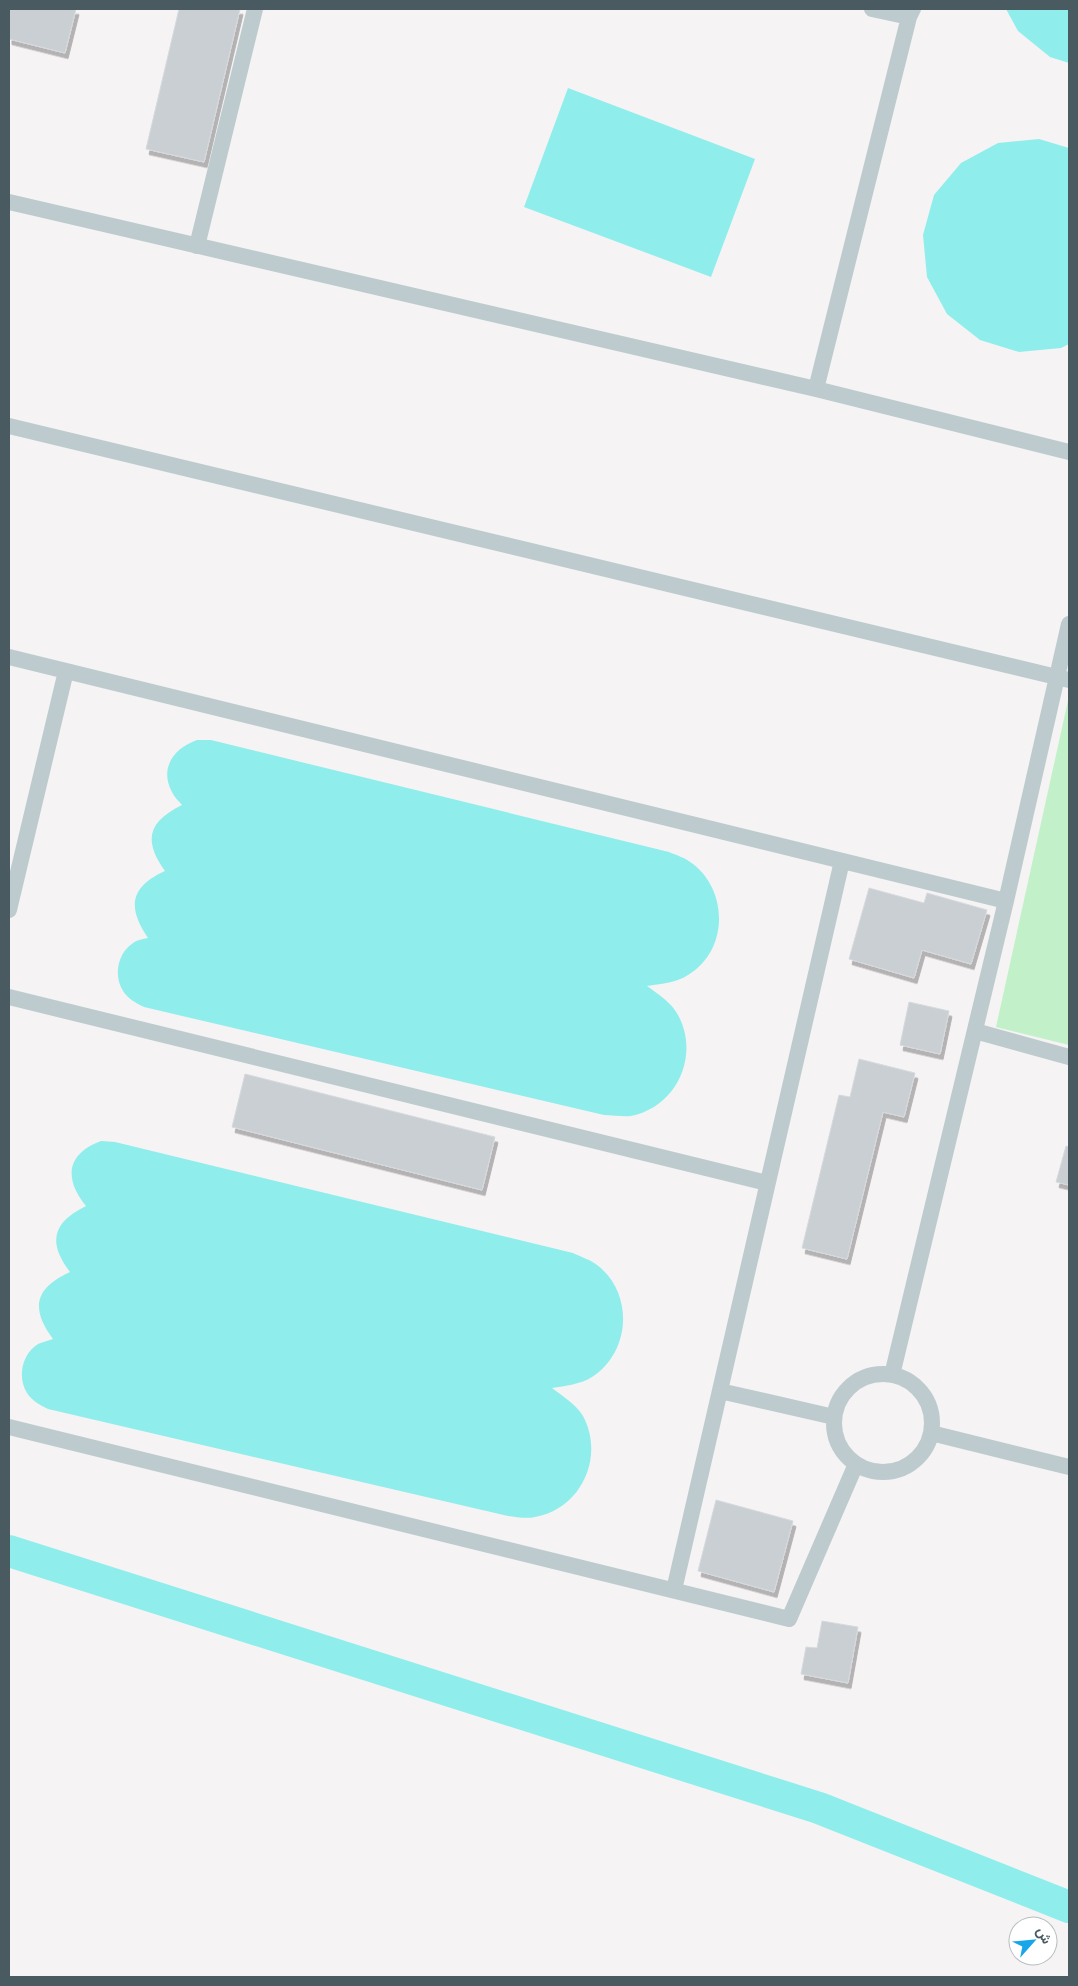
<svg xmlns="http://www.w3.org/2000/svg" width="1078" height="1986" font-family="Inter,Vazirmatn,sans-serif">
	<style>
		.green { fill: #c2f1c9 }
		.water { fill: #8feeec }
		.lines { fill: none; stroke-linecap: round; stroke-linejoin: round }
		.canal { stroke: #8feeec; stroke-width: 32 }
		.building { fill: #c9cfd2; stroke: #d6dade; filter: url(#shadow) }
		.service { stroke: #bdcbcf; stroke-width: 16 }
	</style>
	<defs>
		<filter id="shadow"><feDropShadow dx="3" dy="5.5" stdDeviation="0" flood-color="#0004"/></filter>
	</defs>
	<rect width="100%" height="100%" fill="#f5f3f3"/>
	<path class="green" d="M1069 696V1045L996 1027Z"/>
	<path class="water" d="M1006 9H1069V63L1050 57 1018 31Z
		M568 88 755 159 711 277 524 207Z
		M1039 139 1069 148V344L1061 348 1019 352 980 340 947 314 927 277 923 235 934 195 961 163 998 143Z
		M197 740H211L669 852C676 855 686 858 693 864 729 892 728 951 688 975 676 983 660 984 647 986 658 994 672 1003 678 1015 700 1055 677 1107 631 1116 623 1117 612 1115 604 1115L144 1007C136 1003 128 999 123 991 113 975 118 953 133 943 137 940 143 939 148 938 127 907 130 887 165 871 143 840 148 822 182 805 179 801 174 797 172 792 159 768 174 748 197 740Z
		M101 1141 115 1142 573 1253C581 1257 591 1260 597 1265 634 1293 631 1352 592 1377 581 1384 565 1386 552 1388 562 1396 576 1404 583 1416 605 1457 581 1509 535 1517 527 1519 516 1517 508 1516L48 1409C40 1405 32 1401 27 1393 17 1377 22 1354 38 1344 42 1342 48 1341 53 1339 30 1308 35 1288 70 1272 47 1242 53 1222 86 1206 64 1179 66 1154 101 1141Z"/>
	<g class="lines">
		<path class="canal" d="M9 1551 819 1808 1069 1907"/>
	</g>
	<path class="building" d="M9 9H76L65 53 9 39Z
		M179 9H240L204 162 146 149Z
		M869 888 924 903 927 893 987 910 971 964 922 950 914 978 849 959Z
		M909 1002 949 1011 940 1054 900 1045Z
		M859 1059 915 1073 904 1117 883 1112 847 1259 802 1248 839 1095 850 1097Z
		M245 1074 495 1137 482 1190 232 1127Z
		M1066 1146 1069 1147V1185L1056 1182Z
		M716 1500 793 1521 774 1592 698 1571Z
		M822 1621 858 1627 848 1683 801 1674 806 1647 817 1648Z"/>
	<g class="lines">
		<path class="service" d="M872 9 909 17
			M9 202 816 389 1069 452
			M197 246 255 9
			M816 389 909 17 913 9
			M9 426 1069 680
			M9 657 1006 901
			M9 910 66 671
			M9 997 767 1183
			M975 1031 1069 1057
			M834 1423a49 49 0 1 1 98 0a49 49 0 1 1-98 0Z
			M892 1375 1006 901 1069 624
			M720 1391 834 1417
			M9 1427 789 1619 856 1464
			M931 1433 1069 1467
			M674 1590 842 861"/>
	</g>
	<rect width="1078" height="1986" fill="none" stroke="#495b61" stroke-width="20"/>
	<g transform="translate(1033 1941) rotate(63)"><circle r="24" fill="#ffffff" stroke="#b6bdc0"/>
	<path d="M0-4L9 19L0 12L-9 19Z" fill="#18a5e9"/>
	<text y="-8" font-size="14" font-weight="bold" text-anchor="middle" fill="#495b61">ش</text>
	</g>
</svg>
